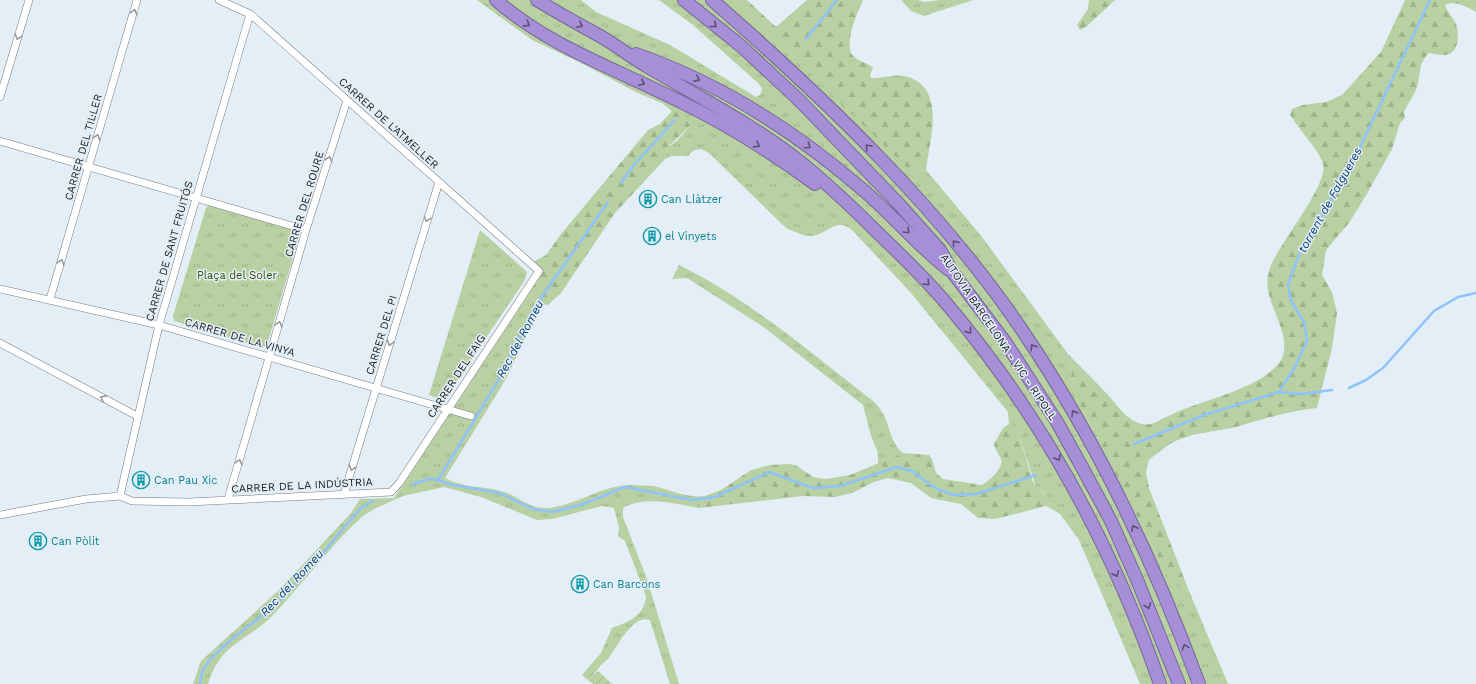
<svg xmlns="http://www.w3.org/2000/svg" width="1476" height="684" font-family="'Work Sans',sans-serif">
	<style>
		.grass { fill: url(#grass-tufts) }
		.forest { fill: url(#forest-firs) }
		.garden { fill: url(#garden-furrows) }
		.lines { fill: none; stroke-linecap: round; stroke-linejoin: round }
		.stream { stroke: #8fc3fc; stroke-width: 2.5 }
		.street-casing { stroke: #737c84; stroke-width: 8 }
		.highway-casing { stroke: #756797; stroke-width: 14 }
		.street { stroke: #fff; stroke-width: 7 }
		.highway { stroke: #a68fd7; stroke-width: 12 }
		.oneway { stroke: #98999b }
		.oneway2 { stroke: #595072 }
		.labels { text-anchor: middle; stroke-width: 3; stroke-linejoin: round; paint-order: stroke }
		.street-label { font-size: 11px; fill: #1a1d20; stroke: #e4eef7 }
		.culture-label { font-size: 11px; fill: #0d838f; stroke: #e4eef7; text-anchor: start }
		.park-label { font-size: 11px; fill: #314e01; stroke: #e4eef7 }
		.water-label { font-size: 12px; font-style: italic; fill: #084174; stroke: #e4eef7 }
	</style>
	<defs>
		<pattern id="grass-tufts" width="24" height="20" patternUnits="userSpaceOnUse"><rect width="24" height="20" fill="#b9d0a2"/><path d="M3 7l-1-3M5 7V3M7 7l1-3M15 17l-1-3M17 17v-4M19 17l1-3" fill="none" stroke="#9eb28b"/></pattern>
		<pattern id="forest-firs" width="22" height="20" patternUnits="userSpaceOnUse"><rect width="22" height="20" fill="#b9d0a2"/><path d="M5 1l3.5 6h-7zM16 11l3.5 6h-7z" fill="#9eb28b"/></pattern>
		<pattern id="garden-furrows" width="10" height="10" patternUnits="userSpaceOnUse"><rect width="10" height="10" fill="#b9d0a2"/><path d="M-1 1l2-2M0 10L10 0M9 11l2-2" fill="none" stroke="#9eb28b"/></pattern>
	</defs>
	<rect width="100%" height="100%" fill="#e4eef7"/>
	<path class="grass" d="M477 0H581L596 12 670 45 756 97 761 94 762 88 758 83 693 25 659 0H734L756 19 917 171 926 170 982 237 1068 354 1076 397 1167 575 1189 591 1228 684H1140L1079 540 1060 514 1050 508 1046 495 1035 484 1018 432 1009 424 1008 412 911 293 853 231C836 216 828 234 813 236 804 237 794 231 786 228L710 154C702 148 695 147 688 156H672L665 159 667 148 678 140 690 126 662 103 636 92 579 62 532 40Z
		M901 0H918L925 2 939 0H973L924 16 911 11Z
		M209 205 299 230 300 234 267 345 262 347 174 321 173 316 206 208Z
		M480 230 527 272 525 280 446 397 440 399 429 395Z
		M679 265C750 300 811 353 873 401 892 418 886 439 903 453L878 464V453L871 436 863 405 765 328 687 278 672 279Z
		M528 295 541 304 506 379 445 478C463 488 483 486 501 491 518 495 528 509 546 508 575 507 604 483 634 485 642 486 652 485 661 488 675 492 690 498 705 496L699 508C676 504 645 495 623 508V517L647 579 679 684H670L650 620C632 614 617 648 608 659 606 661 603 663 601 665 597 670 594 675 589 680L593 684 582 675 601 653 612 628C629 622 645 615 646 596L625 541 618 536 619 528 614 508 602 506 552 519 537 520 481 497 444 487 403 496 374 509 363 516C330 545 304 583 273 615 247 642 221 642 208 684H193L201 661 278 591 351 513 360 499 394 498Z"/>
	<path class="forest" d="M734 0H747L776 27 807 0H863C857 14 846 37 851 53 859 64 867 61 873 68L870 75 871 78C884 79 895 73 908 77 947 89 929 142 926 170L917 171 906 167 756 19Z
		M1089 0H1115L1086 27 1080 30 1077 25 1088 9Z
		M1405 0H1476V12C1467 7 1455 0 1445 5 1447 12 1453 17 1456 24 1459 32 1459 48 1451 53 1446 57 1435 54 1429 53 1418 63 1421 74 1417 87 1414 96 1408 103 1404 112L1405 118 1400 123 1392 149 1368 192 1349 223 1326 250 1322 275 1332 292 1337 313 1332 348 1317 408C1288 411 1263 419 1236 427 1212 433 1182 432 1162 450 1157 454 1151 457 1148 462L1146 473 1149 488 1189 591 1167 575 1076 397 1068 354C1081 367 1095 381 1108 395 1116 404 1125 417 1136 422 1141 425 1149 425 1154 423 1165 418 1175 412 1187 408 1211 399 1238 392 1260 379 1268 374 1280 365 1283 356 1291 327 1260 300 1269 271 1276 246 1329 186 1323 164 1319 150 1301 132 1293 119L1290 115 1292 109 1303 105 1326 102 1342 95 1381 52Z
		M673 110C680 114 689 117 690 126L667 148 665 159 615 213 561 293 548 305 541 304 528 295 543 272 533 262 546 255 561 234 648 130 660 124Z
		M1009 424 1016 428 1018 432 1033 482 1047 497 1050 508 1046 506 995 519 978 518 961 504 931 498 911 483 888 478 874 482 852 493 835 497 803 496 699 508 705 496 721 490 751 470 770 465 789 464 797 466 813 477 826 479 850 475 903 453 929 455 932 459 936 473 943 479 982 485C989 481 1004 468 1001 459 999 454 995 450 994 444L1003 428Z"/>
	<path class="garden" d="M598 671 612 684H593L589 681Z"/>
	<g class="lines">
		<path class="stream" d="M806 39 837 0
			M621 183 632 167 675 120
			M1349 388 1366 380 1383 368 1434 311 1458 297 1476 293
			M1279 392 1302 394 1332 390
			M1134 444 1204 415 1279 392 1295 367 1307 341 1304 322 1291 301 1288 284 1301 250 1350 168 1430 0
			M438 480 504 371 534 308 608 202
			M412 484 429 479 438 480 452 485 500 493 533 509 552 512 581 505 625 487 692 500 715 497 769 472 813 488 840 486 897 467 912 471 935 488 954 495 976 494 1036 475
			M200 684C201 673 203 668 210 660 229 638 255 623 276 604 308 575 333 539 361 508L373 501"/>
		<defs>
			<path id="street" d="M0 97 29 0
				M0 141 306 230
				M0 289 159 325 471 416
				M50 299 137 0
				M0 343 137 416
				M344 494 439 182
				M120 496 159 325 250 14
				M228 499 306 230 347 100
				M0 515 86 499 120 496 132 501 189 502 391 492 400 482 539 271 256 19 250 14 219 0"/>
			<path id="highway" d="M496 0C548 46 616 69 677 100 725 123 771 152 815 184
				M537 0C558 13 578 24 600 36 616 45 631 57 648 67 697 96 748 122 794 157 825 181 852 207 879 234 902 256 925 278 946 303 1041 415 1112 545 1160 684
				M684 0 741 46 799 100 898 203 940 250 953 273 1006 343 1057 422 1083 469 1111 521 1138 582 1179 684
				M712 0C824 98 941 209 1024 333 1097 441 1154 561 1199 684
				M636 54C719 83 796 132 862 189 893 215 918 246 949 270"/>
		</defs>
		<use href="#street" class="street-casing"/>
		<use href="#highway" class="highway-casing"/>
		<use href="#street" class="street"/>
		<use href="#highway" class="highway"/>
	</g>
	<defs><path id="oneway-chevron" d="M-2-3.5L2.5 0L-2 3.5" fill="none" stroke-width="1.6" stroke-linecap="round" stroke-linejoin="round"/></defs>
	<g class="oneway">
		<use href="#oneway-chevron" transform="translate(134 12) rotate(-74)"/>
		<use href="#oneway-chevron" transform="translate(18 37) rotate(107)"/>
		<use href="#oneway-chevron" transform="translate(97 137) rotate(-74)"/>
		<use href="#oneway-chevron" transform="translate(329 159) rotate(-73)"/>
		<use href="#oneway-chevron" transform="translate(427 219) rotate(107)"/>
		<use href="#oneway-chevron" transform="translate(61 262) rotate(-74)"/>
		<use href="#oneway-chevron" transform="translate(279 324) rotate(-74)"/>
		<use href="#oneway-chevron" transform="translate(390 343) rotate(107)"/>
		<use href="#oneway-chevron" transform="translate(103 398) rotate(-152)"/>
		<use href="#oneway-chevron" transform="translate(239 462) rotate(-74)"/>
		<use href="#oneway-chevron" transform="translate(352 468) rotate(107)"/>
	</g>
	<g class="oneway2">
		<use href="#oneway-chevron" transform="translate(527 24) rotate(33)"/>
		<use href="#oneway-chevron" transform="translate(580 25) rotate(27)"/>
		<use href="#oneway-chevron" transform="translate(714 25) rotate(39)"/>
		<use href="#oneway-chevron" transform="translate(697 79) rotate(26)"/>
		<use href="#oneway-chevron" transform="translate(642 83) rotate(25)"/>
		<use href="#oneway-chevron" transform="translate(757 145) rotate(32)"/>
		<use href="#oneway-chevron" transform="translate(808 146) rotate(35)"/>
		<use href="#oneway-chevron" transform="translate(868 147) rotate(-133)"/>
		<use href="#oneway-chevron" transform="translate(907 231) rotate(45)"/>
		<use href="#oneway-chevron" transform="translate(955 243) rotate(-129)"/>
		<use href="#oneway-chevron" transform="translate(927 283) rotate(47)"/>
		<use href="#oneway-chevron" transform="translate(969 331) rotate(51)"/>
		<use href="#oneway-chevron" transform="translate(1033 347) rotate(-123)"/>
		<use href="#oneway-chevron" transform="translate(1074 413) rotate(-120)"/>
		<use href="#oneway-chevron" transform="translate(1058 458) rotate(61)"/>
		<use href="#oneway-chevron" transform="translate(1134 528) rotate(-117)"/>
		<use href="#oneway-chevron" transform="translate(1116 574) rotate(65)"/>
		<use href="#oneway-chevron" transform="translate(1148 606) rotate(68)"/>
		<use href="#oneway-chevron" transform="translate(1185 647) rotate(-110)"/>
	</g>
	<defs>
		<symbol id="building-ring" viewBox="-11 -11 22 22"><circle r="9.5" fill="#e4eef7" stroke="#0f9aa8" stroke-width="1.5"/><path d="M-4-6H4V6H1V3H-1V6H-4ZM-2.5-4.3h1.7v1.8h-1.7ZM.8-4.3h1.7v1.8H.8ZM-2.5-1h1.7V.8h-1.7ZM.8-1h1.7V.8H.8Z" fill="#0f9aa8"/></symbol>
	</defs>
	<g fill-rule="evenodd">
		<use href="#building-ring" x="638" y="189" width="20" height="20"/>
		<use href="#building-ring" x="642" y="226" width="20" height="20"/>
		<use href="#building-ring" x="131" y="470" width="20" height="20"/>
		<use href="#building-ring" x="28" y="531" width="20" height="20"/>
		<use href="#building-ring" x="570" y="574" width="20" height="20"/>
	</g>
	<g class="labels">
		<g class="street-label">
			<text transform="translate(389 123) rotate(42)" y="4">CARRER DE L'ATMELLER</text>
			<text transform="translate(83 147) rotate(-74)" y="4">CARRER DEL TIL·LER</text>
			<text transform="translate(304 204) rotate(-73)" y="4">CARRER DEL ROURE</text>
			<text transform="translate(169 251) rotate(-74)" y="4">CARRER DE SANT FRUITÓS</text>
			<text transform="translate(381 335) rotate(-73)" y="4">CARRER DEL PI</text>
			<text transform="translate(240 337) rotate(16)" y="4">CARRER DE LA VINYA</text>
			<text transform="translate(999 337) rotate(56)" y="4">AUTOVIA BARCELONA - VIC - RIPOLL</text>
			<text transform="translate(456 376) rotate(-57)" y="4">CARRER DEL FAIG</text>
			<text transform="translate(302 485) rotate(-3)" y="4">CARRER DE LA INDÚSTRIA</text>
		</g>
		<g class="culture-label">
			<text x="661" y="203">Can Llàtzer</text>
			<text x="665" y="240">el Vinyets</text>
			<text x="154" y="484">Can Pau Xic</text>
			<text x="51" y="545">Can Pòlit</text>
			<text x="593" y="588">Can Barcons</text>
		</g>
		<g class="park-label">
			<text x="237" y="279">Plaça del Soler</text>
		</g>
		<g class="water-label">
			<text transform="translate(1330 200) rotate(-61)" y="4">torrent de Falgueres</text>
			<text transform="translate(520 339) rotate(-62)" y="4">Rec del Romeu</text>
			<text transform="translate(292 583) rotate(-47)" y="4">Rec del Romeu</text>
		</g>
	</g>
</svg>
